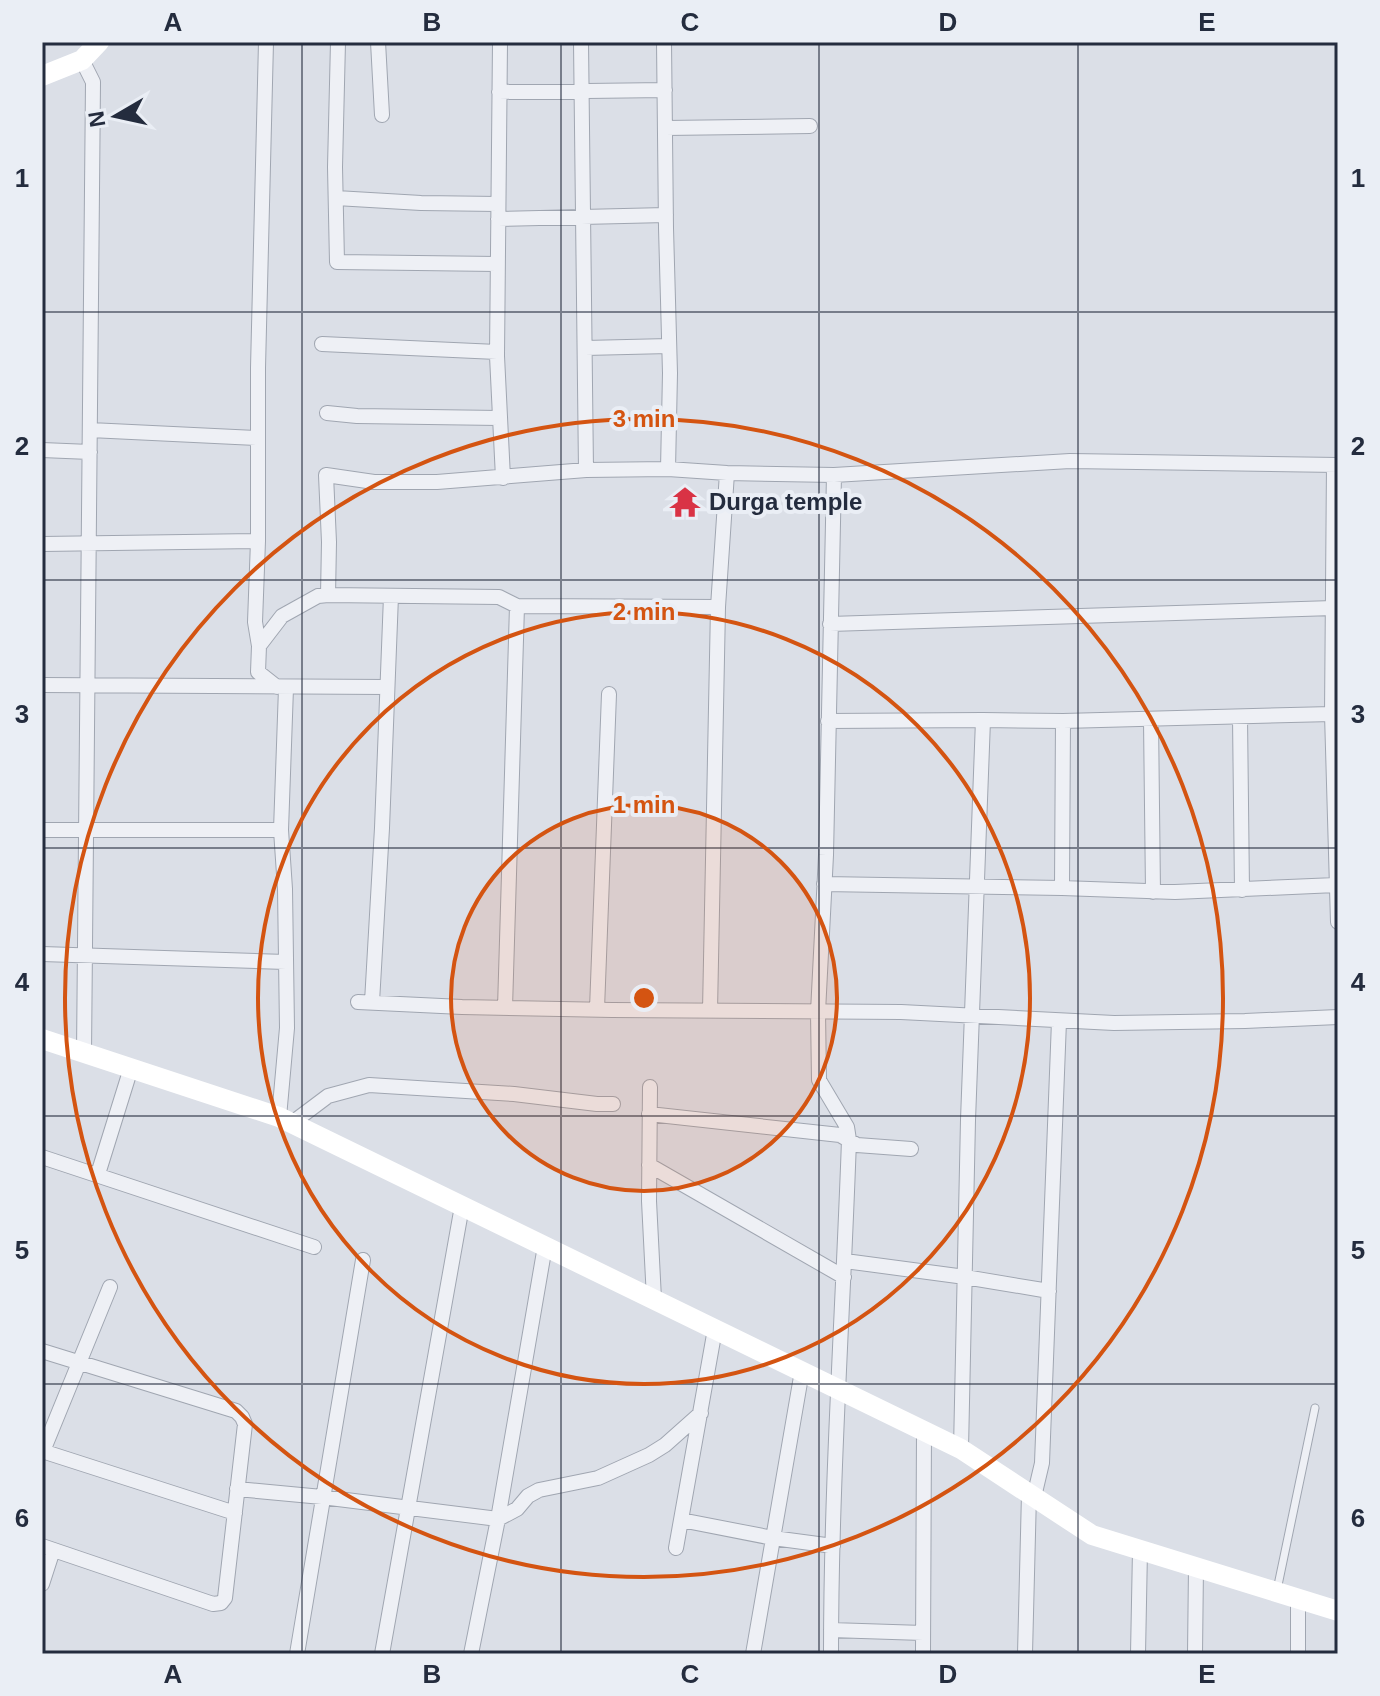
<svg xmlns="http://www.w3.org/2000/svg" width="1380" height="1696" font-family="Arial,sans-serif">
	<style>
		.lines { fill: none; stroke-linecap: round; stroke-linejoin: round }
		.lane-casing { stroke: #a0a6b1; stroke-width: 9 }
		.street-casing { stroke: #a0a6b1; stroke-width: 16 }
		.lane { stroke: #eef0f5; stroke-width: 7 }
		.street { stroke: #eef0f5; stroke-width: 14 }
		.secondary { stroke: #fff; stroke-width: 20 }
		.grid { fill: none; stroke: #242c3e; stroke-width: 2; stroke-opacity: 0.55 }
		.ring { fill: none; stroke: #d45411; stroke-width: 4 }
		.labels { text-anchor: middle; stroke-width: 8; stroke-linejoin: round; paint-order: stroke }
		.poi-label { font-size: 24px; font-weight: bold; fill: #242c3e; stroke: #eaeef5; text-anchor: start }
		.centre { fill: #d45411; stroke: #eaeef5; stroke-width: 4 }
		.ring-label { font-size: 24px; text-anchor: middle; font-weight: bold; fill: #d45411; stroke: #eaeef5; stroke-width: 8; stroke-linejoin: round; paint-order: stroke }
		.neatline { fill: none; stroke: #242c3e; stroke-width: 3 }
		.grid-label { font-size: 26px; text-anchor: middle; font-weight: bold; fill: #242c3e }
	</style>
	<rect width="100%" height="100%" fill="#dbdfe7"/>
	<g class="lines">
		<defs>
			<path id="lane" d="M1277 1590 1315 1408"/>
			<path id="street" d="M338 42 335 167 337 262 497 264
				M378 42 382 115
				M500 42 497 356 503 478
				M581 42 586 470
				M664 42 666 228 670 373 668 469
				M82 60 93 82 84 1053
				M499 92 665 90
				M665 128 810 126
				M336 198 421 203 498 204
				M498 219 666 215
				M322 344 497 352
				M585 348 669 346
				M327 413 357 416 499 418
				M90 430 258 438
				M42 450 90 452
				M1334 465 1332 714 1338 922
				M42 544 258 541
				M328 595 499 597 517 606 718 607
				M830 624 1333 608
				M259 646 255 622 258 541V368L266 42
				M42 685 387 687
				M277 687 258 672 259 646 282 616 318 596 328 595 329 542 326 475 374 482H437L586 470 668 469 727 473 834 475 1070 461 1338 465
				M1240 717 1242 890
				M1151 720 1153 892
				M828 721 983 720 1063 721 1332 714
				M42 830H281
				M824 884 1062 888 1175 892 1336 885
				M1062 888 1063 721
				M42 954 286 962
				M358 1002 462 1007 612 1010 901 1012 1114 1023 1245 1021 1338 1017
				M372 1002 382 828 391 596
				M505 1008 517 606
				M597 1009 609 694
				M710 1011 718 607 727 473
				M650 1087 649 1201 654 1299
				M649 1114 840 1135 857 1145 911 1149
				M279 1117 287 1028 285 889 281 830 286 688
				M292 1123 328 1096 369 1085 514 1094 597 1104H613
				M42 1157 314 1247
				M649 1165 844 1277
				M98 1174 131 1068
				M845 1261 965 1277 1049 1291
				M42 1351 236 1411 242 1417 245 1424 225 1598 221 1603 213 1604 42 1546
				M961 1449 968 1120 983 720
				M42 1451 235 1513
				M43 1451 110 1287
				M237 1489 322 1497 498 1519 517 1509 528 1496 539 1490 598 1478 649 1455 665 1445 701 1413
				M1034 1497 1042 1463 1059 1021
				M681 1520 773 1538 833 1546
				M676 1548 715 1329
				M42 1584 53 1550
				M831 1630 923 1633
				M297 1654 363 1260
				M382 1654 462 1206
				M471 1654 498 1519 545 1246
				M753 1654 802 1371
				M831 1654C831 1483 843 1312 849 1140L847 1127 819 1080 818 1012 826 855 834 475
				M923 1654 924 1431
				M1025 1654 1029 1494
				M1138 1654 1140 1550
				M1195 1654 1196 1567
				M1298 1654V1598"/>
		</defs>
		<use href="#lane" class="lane-casing"/>
		<use href="#street" class="street-casing"/>
		<use href="#lane" class="lane"/>
		<use href="#street" class="street"/>
		<path class="secondary" d="M42 76 82 60 99 42
			M42 1039 279 1117 961 1449 1092 1535 1338 1611"/>
	</g>
	<path class="grid" d="M302 42V1654M561 42V1654M819 42V1654M1078 42V1654M42 312H1338M42 580H1338M42 848H1338M42 1116H1338M42 1384H1338"/>
	<circle cx="644" cy="998" r="193" fill="#d45411" fill-opacity=".12"/>
	<g class="ring">
		<circle cx="644" cy="998" r="193"/>
		<circle cx="644" cy="998" r="386"/>
		<circle cx="644" cy="998" r="579"/>
	</g>
	<defs>
		<symbol id="temple-bare" viewBox="-9 -9 18 18"><path d="M0-6L5-2H3V0L6.5 2.5H4V6H1.5V3h-3V6H-4V2.5H-6.5L-3 0V-2H-5Z" fill="#d93345" stroke="#eaeef5" stroke-width="2.5" paint-order="stroke"/></symbol>
	</defs>
	<g fill-rule="evenodd">
		<use href="#temple-bare" x="663" y="480" width="44" height="44"/>
	</g>
	<g class="labels">
		<g class="poi-label">
			<text x="709" y="510">Durga temple</text>
		</g>
	</g>
	<circle cx="644" cy="998" r="12" class="centre"/>
	<g class="ring-label">
		<text x="644" y="427">3 min</text>
		<text x="644" y="620">2 min</text>
		<text x="644" y="813">1 min</text>
	</g>
	<rect width="1380" height="1696" fill="none" stroke="#eaeef5" stroke-width="88"/>
	<g transform="translate(116 116) rotate(261)" stroke="#eaeef5" stroke-width="6" paint-order="stroke">
	<path d="M0-6L14 30L0 20L-14 30Z" fill="#242c3e"/>
	<text y="-12" font-size="22" font-weight="bold" text-anchor="middle" fill="#242c3e">N</text>
	</g>
	<rect x="44" y="44" width="1292" height="1608" class="neatline"/>
	<g class="grid-label">
		<text x="173" y="31">A</text>
		<text x="432" y="31">B</text>
		<text x="690" y="31">C</text>
		<text x="948" y="31">D</text>
		<text x="1207" y="31">E</text>
		<text x="22" y="187">1</text>
		<text x="1358" y="187">1</text>
		<text x="22" y="455">2</text>
		<text x="1358" y="455">2</text>
		<text x="22" y="723">3</text>
		<text x="1358" y="723">3</text>
		<text x="22" y="991">4</text>
		<text x="1358" y="991">4</text>
		<text x="22" y="1259">5</text>
		<text x="1358" y="1259">5</text>
		<text x="22" y="1527">6</text>
		<text x="1358" y="1527">6</text>
		<text x="173" y="1683">A</text>
		<text x="432" y="1683">B</text>
		<text x="690" y="1683">C</text>
		<text x="948" y="1683">D</text>
		<text x="1207" y="1683">E</text>
	</g>
</svg>
